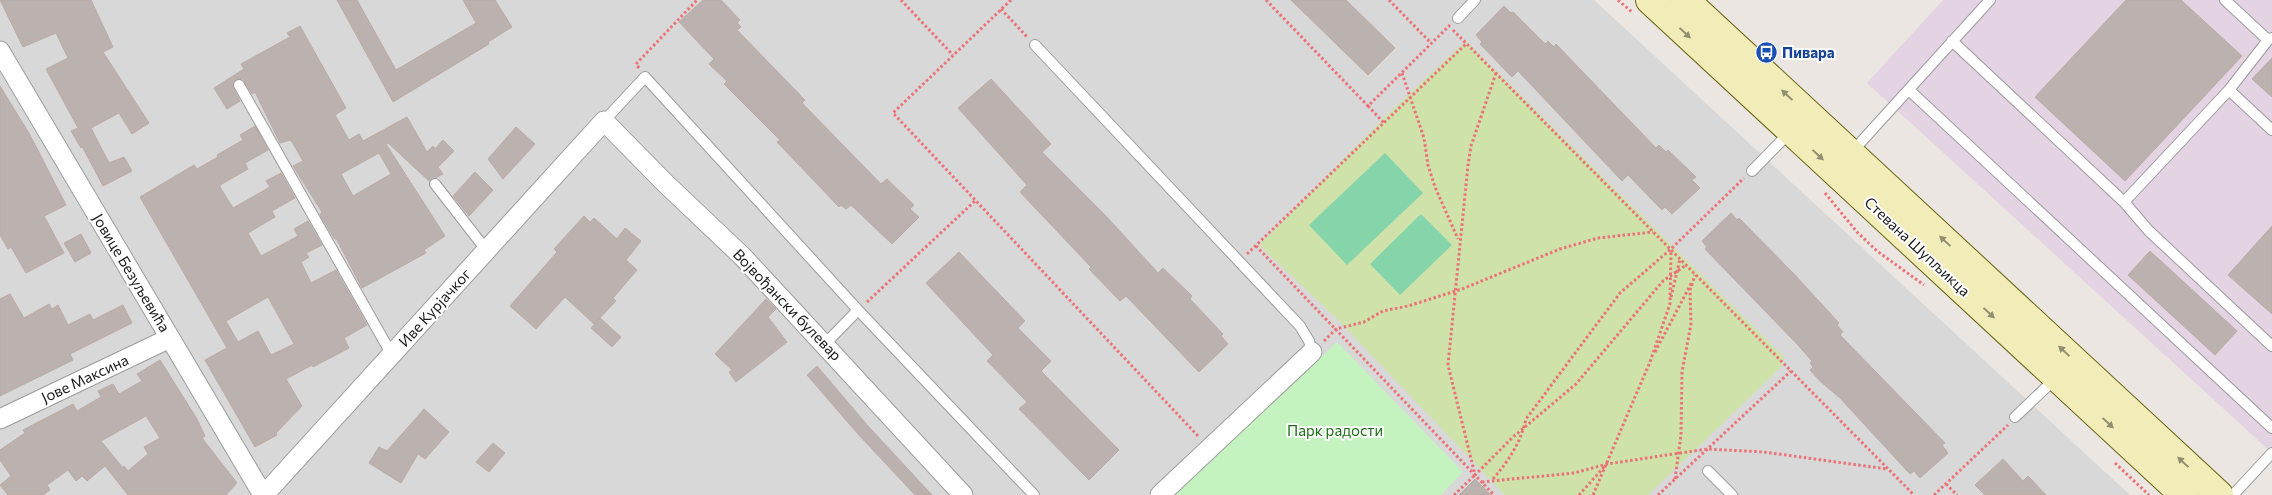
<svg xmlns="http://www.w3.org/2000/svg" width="2272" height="495" font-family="Commissioner,sans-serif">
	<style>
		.residential { fill: #d9d8d8 }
		.industrial { fill: #e4d3e3 }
		.grass { fill: #cee2aa }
		.park { fill: #c4f3c0 }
		.pitch { fill: #85d4aa }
		.building { fill: #bbb1ae; stroke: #bbaba5; fill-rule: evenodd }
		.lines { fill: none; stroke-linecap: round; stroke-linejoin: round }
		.service-casing { stroke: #9c9c9c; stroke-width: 12 }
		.minor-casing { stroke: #9c9c9c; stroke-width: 21 }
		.secondary-casing { stroke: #65620e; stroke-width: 30 }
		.path { stroke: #ec7177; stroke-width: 3; stroke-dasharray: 2.5 2.5; stroke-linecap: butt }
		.service { stroke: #fff; stroke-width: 10 }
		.minor { stroke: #fff; stroke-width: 19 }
		.secondary { stroke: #f2edb8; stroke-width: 28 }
		.oneway { fill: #918e71 }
		.labels { text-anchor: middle; stroke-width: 4; stroke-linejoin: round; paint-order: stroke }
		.transit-label { font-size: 15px; font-weight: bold; fill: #164399; stroke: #fff; text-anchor: start }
		.street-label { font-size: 15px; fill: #1b1b1b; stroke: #fff }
		.park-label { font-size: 15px; fill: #1a6d15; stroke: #fff }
	</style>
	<rect width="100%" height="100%" fill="#ebe6e1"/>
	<path class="residential" d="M0 0H1594L2130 495H0Z"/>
	<path class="industrial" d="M1943 0H2272V453L1867 83Z"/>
	<path class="grass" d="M1466 41 1784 357 1782 366 1648 495H1505L1337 319 1260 246 1261 243 1390 112Z"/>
	<path class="park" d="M1337 342 1463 472 1441 495H1174Z"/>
	<path class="pitch" d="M1385 153 1423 193 1347 265 1309 225Z
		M1421 214 1452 245 1400 295 1370 264Z"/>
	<path class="building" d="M0 0H91L113 47 103 52 149 123 132 134 119 113 91 128 109 163 124 157 132 171 103 186 82 146 81 148 71 131 78 128 46 69 68 58 56 33 23 47Z
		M337 0H357L396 70 476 23 463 0H495L512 27 488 42 489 44 393 102Z
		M703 0H721L740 20 737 23 741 27 737 30 805 100 802 103 881 184 887 179 914 205 910 209 919 217 892 244 851 205 846 209 841 205 839 207 777 142 780 140 724 84 727 81 709 64 714 59 679 22Z
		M1291 0H1346L1395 48 1368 75Z
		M2126 0H2181L2242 56 2125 181 2035 97Z
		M1504 6 1511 13 1513 12 1545 44 1548 41 1554 47 1556 44 1656 148 1659 145 1666 152 1668 150 1696 177 1692 180 1700 188 1672 214 1665 207 1662 210 1628 175 1622 181 1518 71 1512 77 1480 44 1482 42 1476 35Z
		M300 26 346 108 335 115 349 140 359 134 363 141 407 117 427 152 433 146 435 149 443 140 454 151 438 167 443 174 429 181 388 143 386 144 445 236 424 250 426 253 362 288 337 240 334 238 320 215 322 212 293 166 303 161 291 140 280 143 255 92 252 94 243 79H236L233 82V88L240 101 227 109 214 88 244 69 241 64 290 37 287 33ZM379 153 391 174 353 196 341 174Z
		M2272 58V97L2252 79Z
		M991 79 1051 144 1042 152 1106 216 1158 273 1163 268 1192 296 1190 299 1223 334 1221 336 1228 344 1199 372 1126 296 1120 301 1089 269 1091 267 1020 192 1027 185 958 108Z
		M0 86 30 135 66 205 44 216 64 253 26 273 11 247 8 249 0 235Z
		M255 126 268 150 245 163 248 169 220 185V187L233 208 270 187 266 181 281 173 295 198 272 211 275 217 248 233 261 256 298 236 294 229 308 221 322 245 306 253 309 257 301 262 311 283 336 270 367 325 344 338 349 348 313 367 312 365 286 379 302 406 276 433 277 435 255 447 205 360 227 348 140 197 194 165 197 169 218 157 217 155 243 140 240 135ZM268 297 294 344 271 355 258 331 238 342 226 321Z
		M516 127 535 144 503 179 488 159Z
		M475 172 493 190 469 216 453 196Z
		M1731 213 1737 220 1739 218 1794 274 1839 323 1837 325 1843 332 1840 335 1945 443 1942 445 1948 453 1920 478 1914 471 1910 474 1840 398 1820 381 1810 370 1813 367 1810 363 1812 361 1797 344 1705 249 1707 247 1702 241Z
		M584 216 590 222 594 218 617 239 625 228 641 241 626 260 637 270 613 298 616 301 594 324 565 297 536 329 510 306 557 252 554 249Z
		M2272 226V314L2228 275Z
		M81 234 91 253 75 262 64 243Z
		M2150 251 2237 331 2215 355 2128 275Z
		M959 252 1025 321 1018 328 1051 361 1041 371 1119 450 1089 480 1019 409 1027 402 987 361 993 355 926 283Z
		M10 294 24 318 49 304 52 309 58 305 68 325 90 314 93 320 123 305 132 323 70 354 73 360 0 396V299Z
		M766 299 776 309 768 317 787 342 736 382 729 372 732 370 715 354Z
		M600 318 621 337 612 347 591 328Z
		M160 360 197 419 205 436 202 438 237 483 226 495H128L105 466 87 481 82 476 76 481 68 470 47 485 50 490 43 495H8L0 485 11 476 0 460V450L25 433 23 430 73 404 77 411 101 397 98 391 113 384 119 394 142 381 137 374ZM146 416 160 438 144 447 148 454 128 471 124 466 123 468 101 441Z
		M817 366 868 426 932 495H915L858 434 807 375Z
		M424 409 449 432 425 459 418 454 401 483 369 463 379 447 387 451Z
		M493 443 505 453 489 472 476 462Z
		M2003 459 2023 481 2028 476 2046 495H1985L1975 485Z
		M1475 479 1491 495H1459Z"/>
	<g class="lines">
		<defs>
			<path id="service" d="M2225 0 2268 40 2272 38
				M1458 18 1475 0
				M1952 41 2124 202 2149 231 2272 346
				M1035 45 1300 326 1309 341 1312 352
				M239 85 392 355
				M1909 90 2272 428
				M2229 90 2272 130
				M604 121 645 77 858 310 1034 495
				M1851 153 1990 0
				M1752 171 1790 132
				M435 184 487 251
				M2124 202 2229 90 2268 40
				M825 344 858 310
				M2015 417 2056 378
				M1708 471 1732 495
				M2233 495 2272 453"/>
			<path id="minor" d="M0 51 263 495
				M0 419 170 338
				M264 495 604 121 665 183 743 257 963 495
				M1160 495 1312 352"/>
			<path id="secondary" d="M1650 0 2184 495
				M1685 0 2219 495"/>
		</defs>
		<use href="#service" class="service-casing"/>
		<use href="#minor" class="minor-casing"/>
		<use href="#secondary" class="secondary-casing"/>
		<path class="path" d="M901 0 953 55
			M1011 0 893 113 1199 437
			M1266 0 1368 106 1450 25
			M1389 0 1431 43
			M1618 0 1633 13
			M1001 9 1028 38
			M1453 30 1914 495
			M639 68 636 64 697 0
			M1402 73 1424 138 1428 165 1435 187 1458 239
			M1496 73 1471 146 1468 165 1448 365 1475 475 1513 437 1576 384 1663 281 1686 265
			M1368 106 1384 123
			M1825 193 1857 232 1877 251 1924 285
			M1256 246 1494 495
			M1247 254 1467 43
			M1671 297 1680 259
			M867 302 976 200
			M1324 341 1336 329 1364 322 1383 311 1408 306 1462 289 1560 249 1598 238 1653 232
			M1655 352 1692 282
			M2115 463 2149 495
			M1493 479C1509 460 1520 444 1526 419L1620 293 1671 249 1744 178
			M1675 479 1681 435 1682 372 1691 324 1690 290 1695 275
			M1482 482 1574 473 1607 464 1707 449 1764 452 1887 469
			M1946 484 1957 495
			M1454 495 1475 475
			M1579 495 1605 466
			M1593 495 1650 362 1670 304 1671 250
			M1658 495 1791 371
			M1934 495 2008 425"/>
		<use href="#service" class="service"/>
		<use href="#minor" class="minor"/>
		<use href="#secondary" class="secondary"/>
	</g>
	<defs><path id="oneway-solid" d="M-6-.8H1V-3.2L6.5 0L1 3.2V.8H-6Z" transform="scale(1.25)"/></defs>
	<g class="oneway">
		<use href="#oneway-solid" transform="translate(1685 33) rotate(43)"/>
		<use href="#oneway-solid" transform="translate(1787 95) rotate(-137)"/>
		<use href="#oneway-solid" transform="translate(1818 155) rotate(43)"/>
		<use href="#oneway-solid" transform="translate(1945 241) rotate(-137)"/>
		<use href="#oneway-solid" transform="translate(1989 313) rotate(43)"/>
		<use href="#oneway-solid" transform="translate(2064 351) rotate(-137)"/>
		<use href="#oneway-solid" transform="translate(2108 423) rotate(43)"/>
		<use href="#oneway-solid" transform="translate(2183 462) rotate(-137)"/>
	</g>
	<defs>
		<symbol id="bus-disc" viewBox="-11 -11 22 22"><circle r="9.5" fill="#1a4fb4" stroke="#fff"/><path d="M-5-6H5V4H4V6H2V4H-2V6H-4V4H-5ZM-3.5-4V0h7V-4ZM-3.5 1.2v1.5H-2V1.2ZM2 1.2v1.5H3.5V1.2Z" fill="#fff"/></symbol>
	</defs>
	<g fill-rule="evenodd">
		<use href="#bus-disc" x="1754" y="40" width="25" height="25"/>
	</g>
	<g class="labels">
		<g class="transit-label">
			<text x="1782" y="58">Пивара</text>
		</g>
		<g class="street-label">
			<text transform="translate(1917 247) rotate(43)" y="5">Стевана Шупљикца</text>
			<text transform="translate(131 273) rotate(59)" y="5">Јовице Безуљевића</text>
			<text transform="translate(787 305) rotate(46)" y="5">Војвођански булевар</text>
			<text transform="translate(435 308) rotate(-48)" y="5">Иве Курјачког</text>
			<text transform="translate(85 379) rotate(-25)" y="5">Јове Максина</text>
		</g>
		<g class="park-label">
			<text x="1335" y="436">Парк радости</text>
		</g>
	</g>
</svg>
